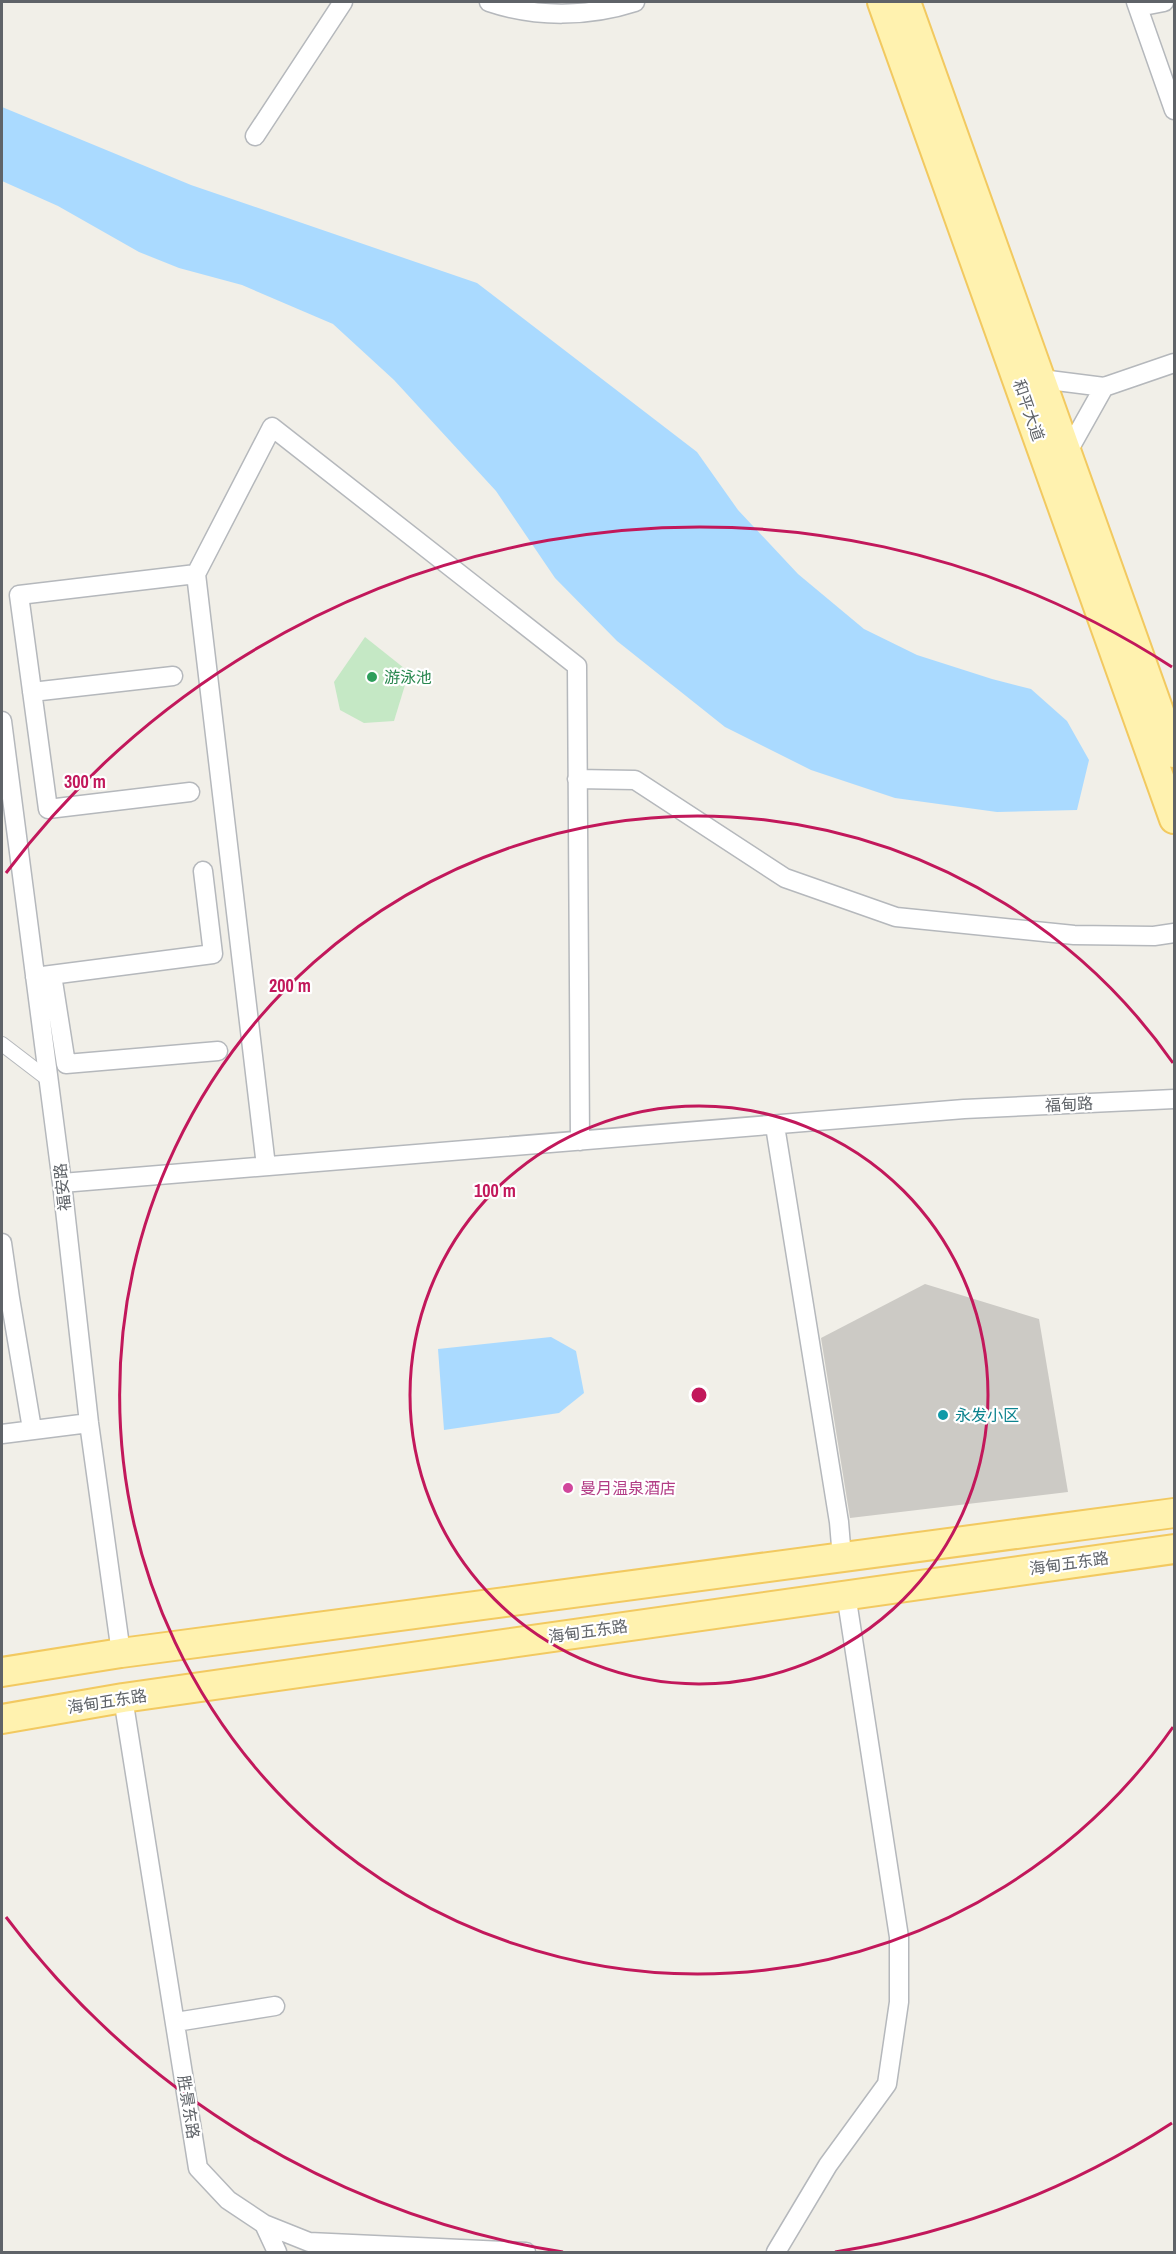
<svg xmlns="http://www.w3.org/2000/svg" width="1176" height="2254" font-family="'Archivo Narrow','Noto Sans SC',sans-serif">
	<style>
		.green { fill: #c5e8c5 }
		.water { fill: #aadaff }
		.building { fill: #cccac5 }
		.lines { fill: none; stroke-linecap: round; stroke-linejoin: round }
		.pedestrian-casing { stroke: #b5b8bc; stroke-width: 16 }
		.minor-casing { stroke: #b5b8bc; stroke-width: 21 }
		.primary-casing { stroke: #f2c960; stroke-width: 32 }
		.pedestrian { stroke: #fff; stroke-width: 14 }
		.minor { stroke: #fff; stroke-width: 18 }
		.primary { stroke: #fff2af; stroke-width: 28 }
		.ring { fill: none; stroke: #c2185b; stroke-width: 3 }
		.leisure-dot { fill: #2e9e5b; stroke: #fff; stroke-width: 2 }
		.culture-dot { fill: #0f9aa8; stroke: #fff; stroke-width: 2 }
		.hotel-dot { fill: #d1479c; stroke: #fff; stroke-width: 2 }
		.labels { text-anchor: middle; stroke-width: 4.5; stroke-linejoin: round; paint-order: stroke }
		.street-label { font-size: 16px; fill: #5f6368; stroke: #fff }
		.leisure-label { font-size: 16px; fill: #27864d; stroke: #fff; text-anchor: start }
		.culture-label { font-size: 16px; fill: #0d838f; stroke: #fff; text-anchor: start }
		.hotel-label { font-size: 16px; fill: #b23c85; stroke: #fff; text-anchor: start }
		.centre { fill: #c2185b; stroke: #fff; stroke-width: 3 }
		.ring-label { font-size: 18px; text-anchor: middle; font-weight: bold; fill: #c2185b; stroke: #fff; stroke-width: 4.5; stroke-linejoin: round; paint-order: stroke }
	</style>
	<rect width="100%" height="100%" fill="#f1efe8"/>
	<path class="green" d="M365 637 409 672 394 721 364 723 340 710 334 682Z"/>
	<path class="water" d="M2 107 191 185 477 283 697 452 738 510 798 574 864 629 917 655 992 679 1031 689 1067 721 1089 760 1077 810 997 812 895 798 811 770 725 727 617 641 555 578 496 491 394 380 333 324 242 285 179 268 139 252 58 206 2 181Z
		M551 1337 576 1351 584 1393 559 1413 444 1430 438 1349Z"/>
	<path class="building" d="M925 1284 1039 1319 1068 1492 850 1518 821 1338Z"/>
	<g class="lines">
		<defs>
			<path id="pedestrian" d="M2 1044 49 1080"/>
			<path id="minor" d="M489 2C536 18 589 17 635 2
				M1136 2 1174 110
				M1138 7 1164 2
				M255 136 343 2
				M1041 379 1104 387 1174 363
				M1067 453 1104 387
				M32 692 173 676
				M2 721 62 1183 89 1423 121 1653
				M577 779 635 780 785 878 896 917 1074 935 1154 936 1174 933
				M190 792 48 809 19 595 196 574
				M52 975 66 1064 218 1051
				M35 977 213 954 203 871
				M775 1126 839 1522 842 1558
				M266 1166 196 574 272 427 577 666 580 1141
				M62 1183 964 1109 1174 1099
				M2 1243 10 1298
				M2 1299 10 1298 32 1429
				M2 1434 89 1423
				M123 1698 198 2168 228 2200 264 2224 309 2242 526 2252
				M176 2022 275 2006
				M264 2224 277 2252
				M776 2252 828 2165 887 2084 899 2002V1937L846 1594"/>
			<path id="primary" d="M882 2 1174 819
				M906 2 1174 753
				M2 1672 121 1653 1174 1513
				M2 1719 123 1698 1174 1549"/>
		</defs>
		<use href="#pedestrian" class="pedestrian-casing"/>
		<use href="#minor" class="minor-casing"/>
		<use href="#primary" class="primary-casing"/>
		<use href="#pedestrian" class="pedestrian"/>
		<use href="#minor" class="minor"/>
		<use href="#primary" class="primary"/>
	</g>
	<g class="ring">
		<circle cx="699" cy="1395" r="289"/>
		<path d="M1173 1727A579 579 0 1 1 1173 1063"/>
		<path d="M1172 2123A868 868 0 0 1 835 2252M563 2252A868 868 0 0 1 6 1917M6 873A868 868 0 0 1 1172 667"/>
	</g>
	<circle class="leisure-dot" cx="372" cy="677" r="6"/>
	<circle class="culture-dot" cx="943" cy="1415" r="6"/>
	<circle class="hotel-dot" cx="568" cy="1488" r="6"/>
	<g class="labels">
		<g class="street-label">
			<text transform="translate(1029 410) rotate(71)" y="6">和平大道</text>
			<text transform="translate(1069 1104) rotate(-3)" y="6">福甸路</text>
			<text transform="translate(62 1187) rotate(-96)" y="6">福安路</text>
			<text transform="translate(1069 1563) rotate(-8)" y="6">海甸五东路</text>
			<text transform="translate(588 1631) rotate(-8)" y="6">海甸五东路</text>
			<text transform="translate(107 1701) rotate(-9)" y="6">海甸五东路</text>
			<text transform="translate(189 2107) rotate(81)" y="6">胜景东路</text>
		</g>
		<g class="leisure-label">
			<text x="384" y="683">游泳池</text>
		</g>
		<g class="culture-label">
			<text x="955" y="1421">永发小区</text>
		</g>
		<g class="hotel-label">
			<text x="580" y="1494">曼月温泉酒店</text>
		</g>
	</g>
	<circle cx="699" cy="1395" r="9" class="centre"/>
	<g class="ring-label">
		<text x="85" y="788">300 m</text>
		<text x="290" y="992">200 m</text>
		<text x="495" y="1197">100 m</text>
	</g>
	<rect width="1176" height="2254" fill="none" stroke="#5f6368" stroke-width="6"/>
</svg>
